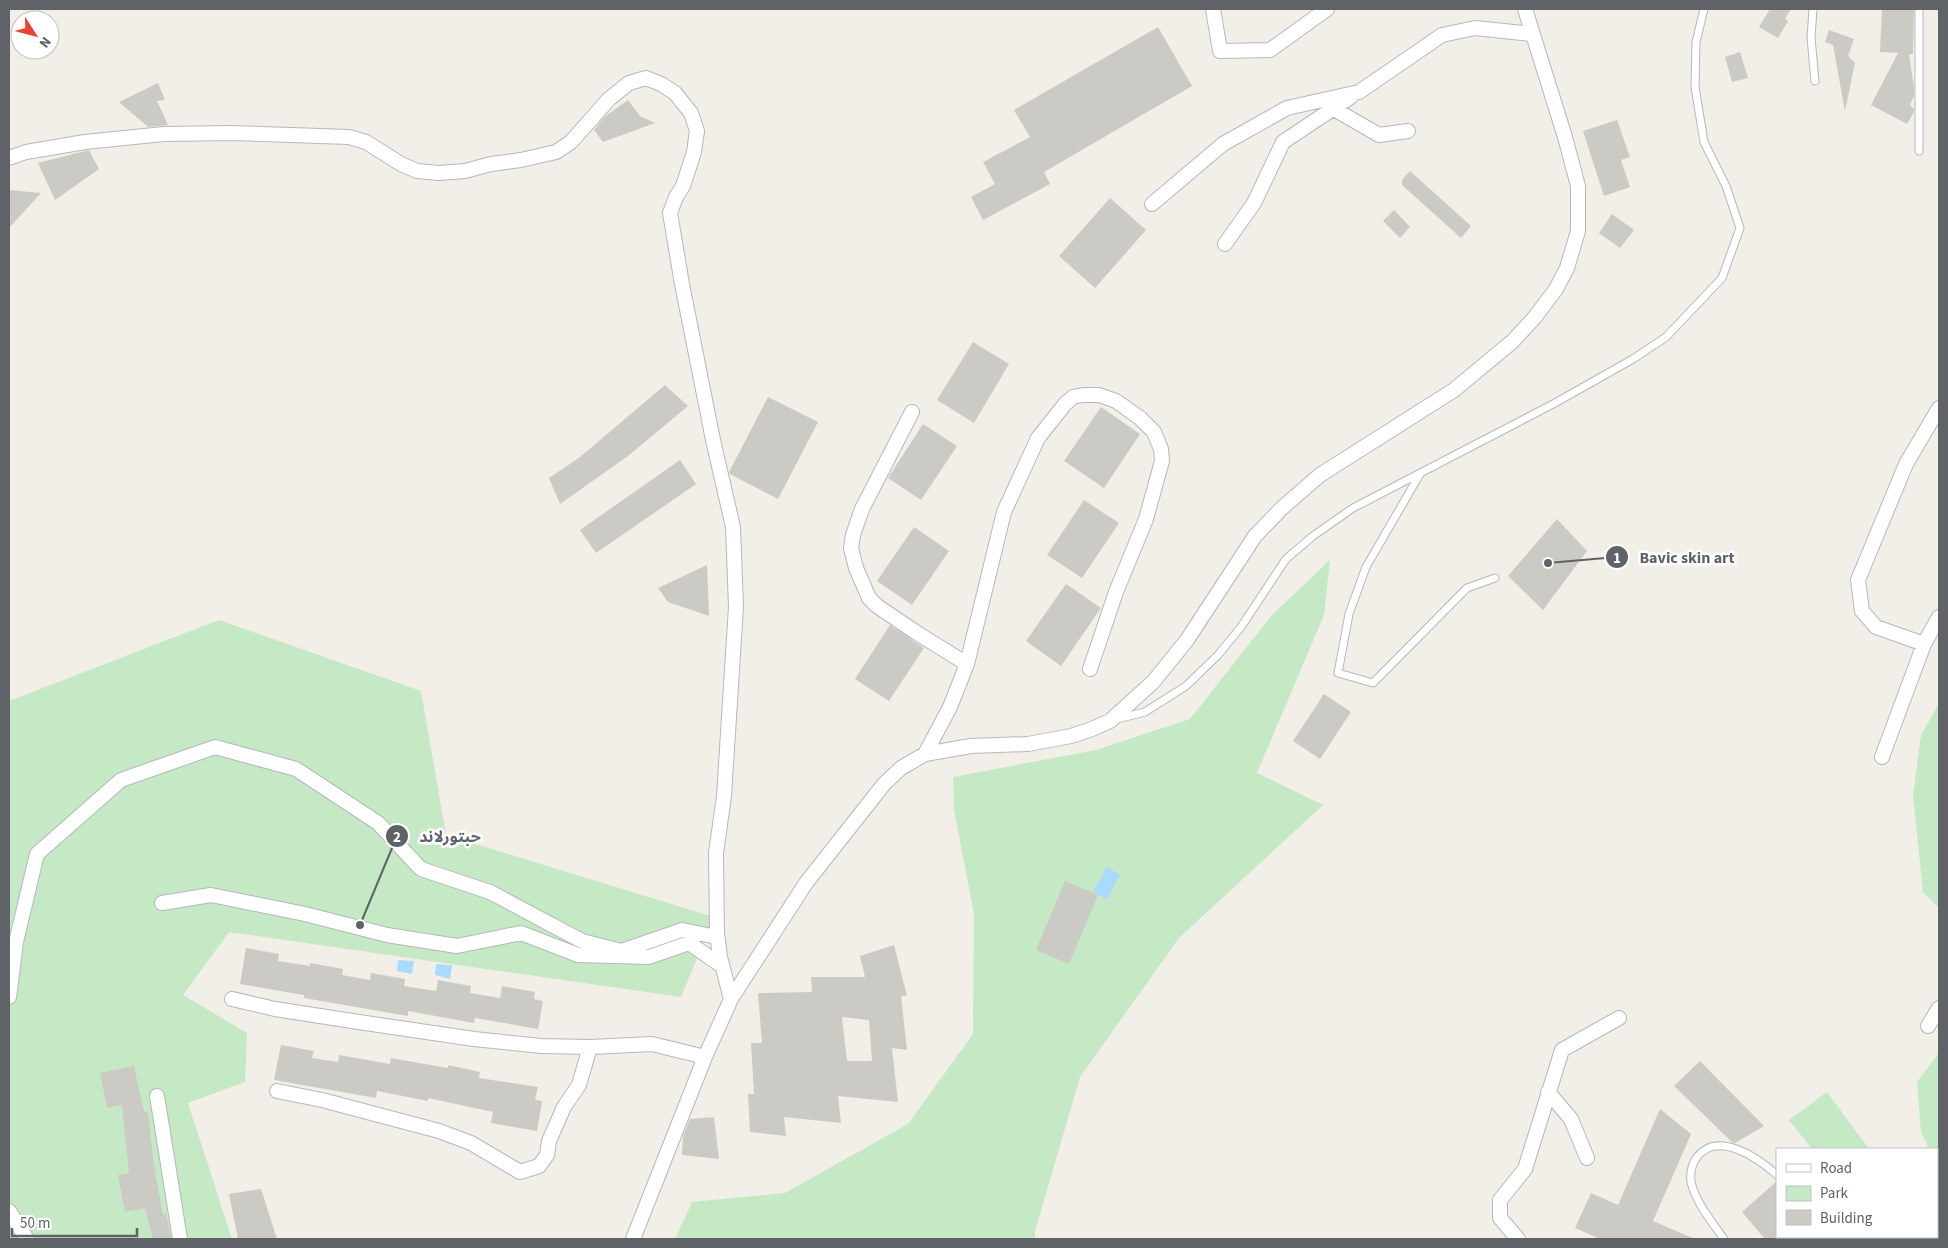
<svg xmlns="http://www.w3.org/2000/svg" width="1948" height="1248" font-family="'Source Sans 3','Noto Sans Arabic',sans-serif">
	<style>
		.green { fill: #c5e8c5 }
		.water { fill: #aadaff }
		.building { fill: #cccac5; fill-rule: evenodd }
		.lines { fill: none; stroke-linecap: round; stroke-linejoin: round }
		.lane-casing { stroke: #b5b8bc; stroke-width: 9 }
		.street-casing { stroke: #b5b8bc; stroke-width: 16 }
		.lane { stroke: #fff; stroke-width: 7 }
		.street { stroke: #fff; stroke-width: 14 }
		.leader { fill: none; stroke: #5f6368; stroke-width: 2 }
		.callout-dot { fill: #5f6368; stroke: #fff; stroke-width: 2 }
		.mark-label { font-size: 15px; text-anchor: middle; font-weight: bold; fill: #fff }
		.callout-label { font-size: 16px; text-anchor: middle; font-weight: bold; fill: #5f6368; stroke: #fff; stroke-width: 5; stroke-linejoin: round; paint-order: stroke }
	</style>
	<rect width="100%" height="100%" fill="#f1efe8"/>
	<path class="green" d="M1330 560 1324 615 1257 773 1323 805 1179 938 1080 1077 1035 1231V1239H675L692 1202 785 1193 908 1124 973 1034 974 914 954 810 953 777 1096 750 1190 719 1272 615Z
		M219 620 421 691 446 835 714 917 681 997 229 932 183 995 247 1033 245 1082 188 1103 232 1239H9V701Z
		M1939 703V908L1923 892 1913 796 1921 735Z
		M1939 1053V1171L1937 1165V1149H1929L1921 1132 1917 1082Z
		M1827 1092 1869 1149H1812L1789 1120Z"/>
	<path class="water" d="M1107 867 1120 875 1107 899 1093 892Z
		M398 960 414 961 412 974 397 971Z
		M436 964 452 965 450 979 435 975Z"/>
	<path class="building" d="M1770 9H1791L1785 19 1788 21 1778 38 1759 27Z
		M1882 9H1914L1913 54H1909L1914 88V96L1910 105 1914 109V112L1907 124 1871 105 1898 53 1880 52Z
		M1158 27 1192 86 1044 172 1050 184 983 220 971 197 995 184 983 162 1030 137 1014 110Z
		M1829 30 1854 39 1848 56 1855 63 1845 111 1833 45 1825 42Z
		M1740 52 1748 78 1732 82 1725 57Z
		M158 83 165 100 157 101 168 125 148 127 119 102Z
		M628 100 640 116 655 123 603 142 594 130 604 117Z
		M1617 120 1630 157 1621 160 1630 187 1604 196 1583 131Z
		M89 150 99 169 55 200 38 163Z
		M1410 171 1471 226 1461 238 1402 185V180Z
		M9 190 41 193 9 228Z
		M1110 198 1146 230 1095 288 1059 256Z
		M1394 210 1410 227 1400 238 1383 221Z
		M1612 214 1634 230 1620 248 1599 233Z
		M973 342 1009 364 974 423 937 400Z
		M665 385 688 406 628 456 560 504 549 478 580 457Z
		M768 397 818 422 778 499 730 474 729 472Z
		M1101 407 1140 434 1104 488 1064 461Z
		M923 424 957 446 921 500 888 478Z
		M680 460 696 484 596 553 580 530Z
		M1084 500 1119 523 1082 578 1047 555Z
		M1557 519 1587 551 1543 610 1508 576Z
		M914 527 949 551 912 605 877 581Z
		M707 565 709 616 668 602 658 588Z
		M1066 584 1101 608 1061 666 1026 641Z
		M890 625 924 648 889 701 855 679Z
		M1324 694 1351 712 1320 759 1293 741Z
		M1065 881 1098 895 1069 964 1036 950Z
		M894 945 907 996H901L907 1050 892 1048 898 1102 838 1096 841 1123 784 1117 786 1136 750 1132 748 1094H754L751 1043H762L758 993 812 992 811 977H865L860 956ZM842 1017 869 1020 872 1061H847Z
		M246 948 279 954 278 961 310 966V963L343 969 342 975 370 980 371 973 405 979 404 986 436 991 438 980 471 986 470 993 500 998 502 986 535 992 534 999 543 1001 538 1029 475 1018 474 1023 408 1011V1016L304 998V995L240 984Z
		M281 1045 314 1051 312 1058 338 1062 339 1055 390 1064 391 1058 448 1068V1065L480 1072 479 1078 538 1087 535 1100 542 1101 537 1131 491 1123 493 1112 428 1098V1101L377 1091 376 1098 274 1080Z
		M1700 1061 1764 1126 1735 1143 1732 1142 1674 1086Z
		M134 1066 144 1112H148L154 1167 163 1215 166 1214 171 1239H153L145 1208 125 1212 118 1175 129 1173 122 1105 107 1108 100 1073Z
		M1660 1109 1691 1134 1653 1221 1695 1239H1600L1575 1228 1591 1193 1618 1205Z
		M714 1117 719 1159 682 1155 683 1136 690 1119Z
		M1777 1181V1239H1765L1742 1212Z
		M261 1189 277 1239H238L229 1194Z"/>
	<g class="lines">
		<defs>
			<path id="lane" d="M1813 9 1811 38 1815 81
				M1919 9V151
				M1420 474 1366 567 1349 614 1338 673 1373 683 1467 588 1495 578
				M1117 719 1145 712 1186 686 1218 655 1241 627 1286 559 1313 536 1353 508 1555 403 1633 359 1666 337 1722 278 1740 228 1726 186 1704 142 1695 87 1696 42 1704 9
				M1842 1237 1845 1239
				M1724 1239C1712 1222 1696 1203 1691 1182 1690 1173 1691 1165 1697 1157 1718 1130 1758 1158 1777 1175"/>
			<path id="street" d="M1213 9 1220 51 1270 50 1327 9
				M1334 109 1379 135 1408 131
				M9 158 26 152 85 142 164 134 232 133 349 137 366 142 401 164 417 171 439 173 465 171 491 164 521 160 556 152 571 142 609 99 629 83 646 78 661 84 675 93 691 113 697 131 694 152 683 186 676 197 670 213 682 284 713 440 733 527 736 607 724 796 716 853 717 933 720 957 731 999
				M1152 204 1223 144 1287 108 1359 92 1442 35 1475 28 1532 34
				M1225 244 1254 203 1283 142 1352 96
				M912 412 862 509 853 535 851 548 856 568 869 598 877 606 917 633 967 664
				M1924 644 1876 627 1862 611 1858 580 1906 464 1939 408
				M925 754 950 707 967 664 1004 512 1038 438 1065 404 1073 397 1083 395H1099L1116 401 1140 418 1154 432 1161 449 1162 461 1146 519 1116 592 1090 669
				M1882 757 1924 644 1939 617
				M162 903 211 895 305 914 387 935 457 946 521 933 578 955 649 957 689 943 722 966
				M9 997 16 942 37 854 121 780 215 747 296 769 378 823 421 869 490 892 582 941 621 951 682 930 717 937
				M232 999 275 1009 352 1021 474 1039 541 1046 590 1047 652 1044 705 1057
				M1928 1026 1939 1008
				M277 1091 322 1100 439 1131 471 1143 520 1172 539 1166 547 1155 549 1141 564 1107 579 1085 590 1047
				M1548 1092 1571 1119 1587 1158
				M157 1096 180 1239
				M9 1211 27 1239
				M633 1239 705 1057 731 999 806 883 884 784 901 768 925 754 971 746 1028 744 1071 736 1092 729 1110 721 1153 682 1187 640 1255 536 1282 508 1320 475 1454 390 1513 341 1535 317 1556 289 1567 268 1578 231V186L1565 137 1525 9
				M1518 1239 1500 1218V1200L1525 1169 1562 1050 1619 1018"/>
		</defs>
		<use href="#lane" class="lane-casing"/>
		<use href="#street" class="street-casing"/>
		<use href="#lane" class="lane"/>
		<use href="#street" class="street"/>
	</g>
	<path class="leader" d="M1548 563L1617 557M360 925L397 836"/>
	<g class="callout-dot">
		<circle cx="1548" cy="563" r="5"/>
		<circle cx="360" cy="925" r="5"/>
		<circle cx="1617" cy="557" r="12"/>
		<circle cx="397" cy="836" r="12"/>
	</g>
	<g class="mark-label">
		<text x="1617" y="563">1</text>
		<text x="397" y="842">2</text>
	</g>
	<g class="callout-label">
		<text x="1687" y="563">Bavic skin art</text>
		<text x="450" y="842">حبتورلاند</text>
	</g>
	<rect width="1948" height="1248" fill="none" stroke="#5f6368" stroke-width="20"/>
	<rect x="1776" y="1148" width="162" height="90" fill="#ffffff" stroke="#bfc1c3"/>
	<rect x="1786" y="1164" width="25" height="8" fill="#ffffff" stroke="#bfc1c3"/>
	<text x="1820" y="1173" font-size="15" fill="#5f6368">Road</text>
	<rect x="1786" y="1186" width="25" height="15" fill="#c5e8c5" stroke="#bfc1c3"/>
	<text x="1820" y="1198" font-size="15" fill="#5f6368">Park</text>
	<rect x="1786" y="1210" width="25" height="15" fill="#cccac5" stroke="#bfc1c3"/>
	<text x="1820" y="1223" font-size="15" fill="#5f6368">Building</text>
	<g transform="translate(35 35) rotate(126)"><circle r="24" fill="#ffffff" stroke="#bfc1c3"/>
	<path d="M0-4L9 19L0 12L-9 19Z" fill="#ea4335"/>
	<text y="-8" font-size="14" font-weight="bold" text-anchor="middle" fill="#5f6368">N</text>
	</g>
	<path d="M12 1228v8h125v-8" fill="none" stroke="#5f6368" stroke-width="2.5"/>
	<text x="20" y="1228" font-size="15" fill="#5f6368" stroke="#ffffff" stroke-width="4" paint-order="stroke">50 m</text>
</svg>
